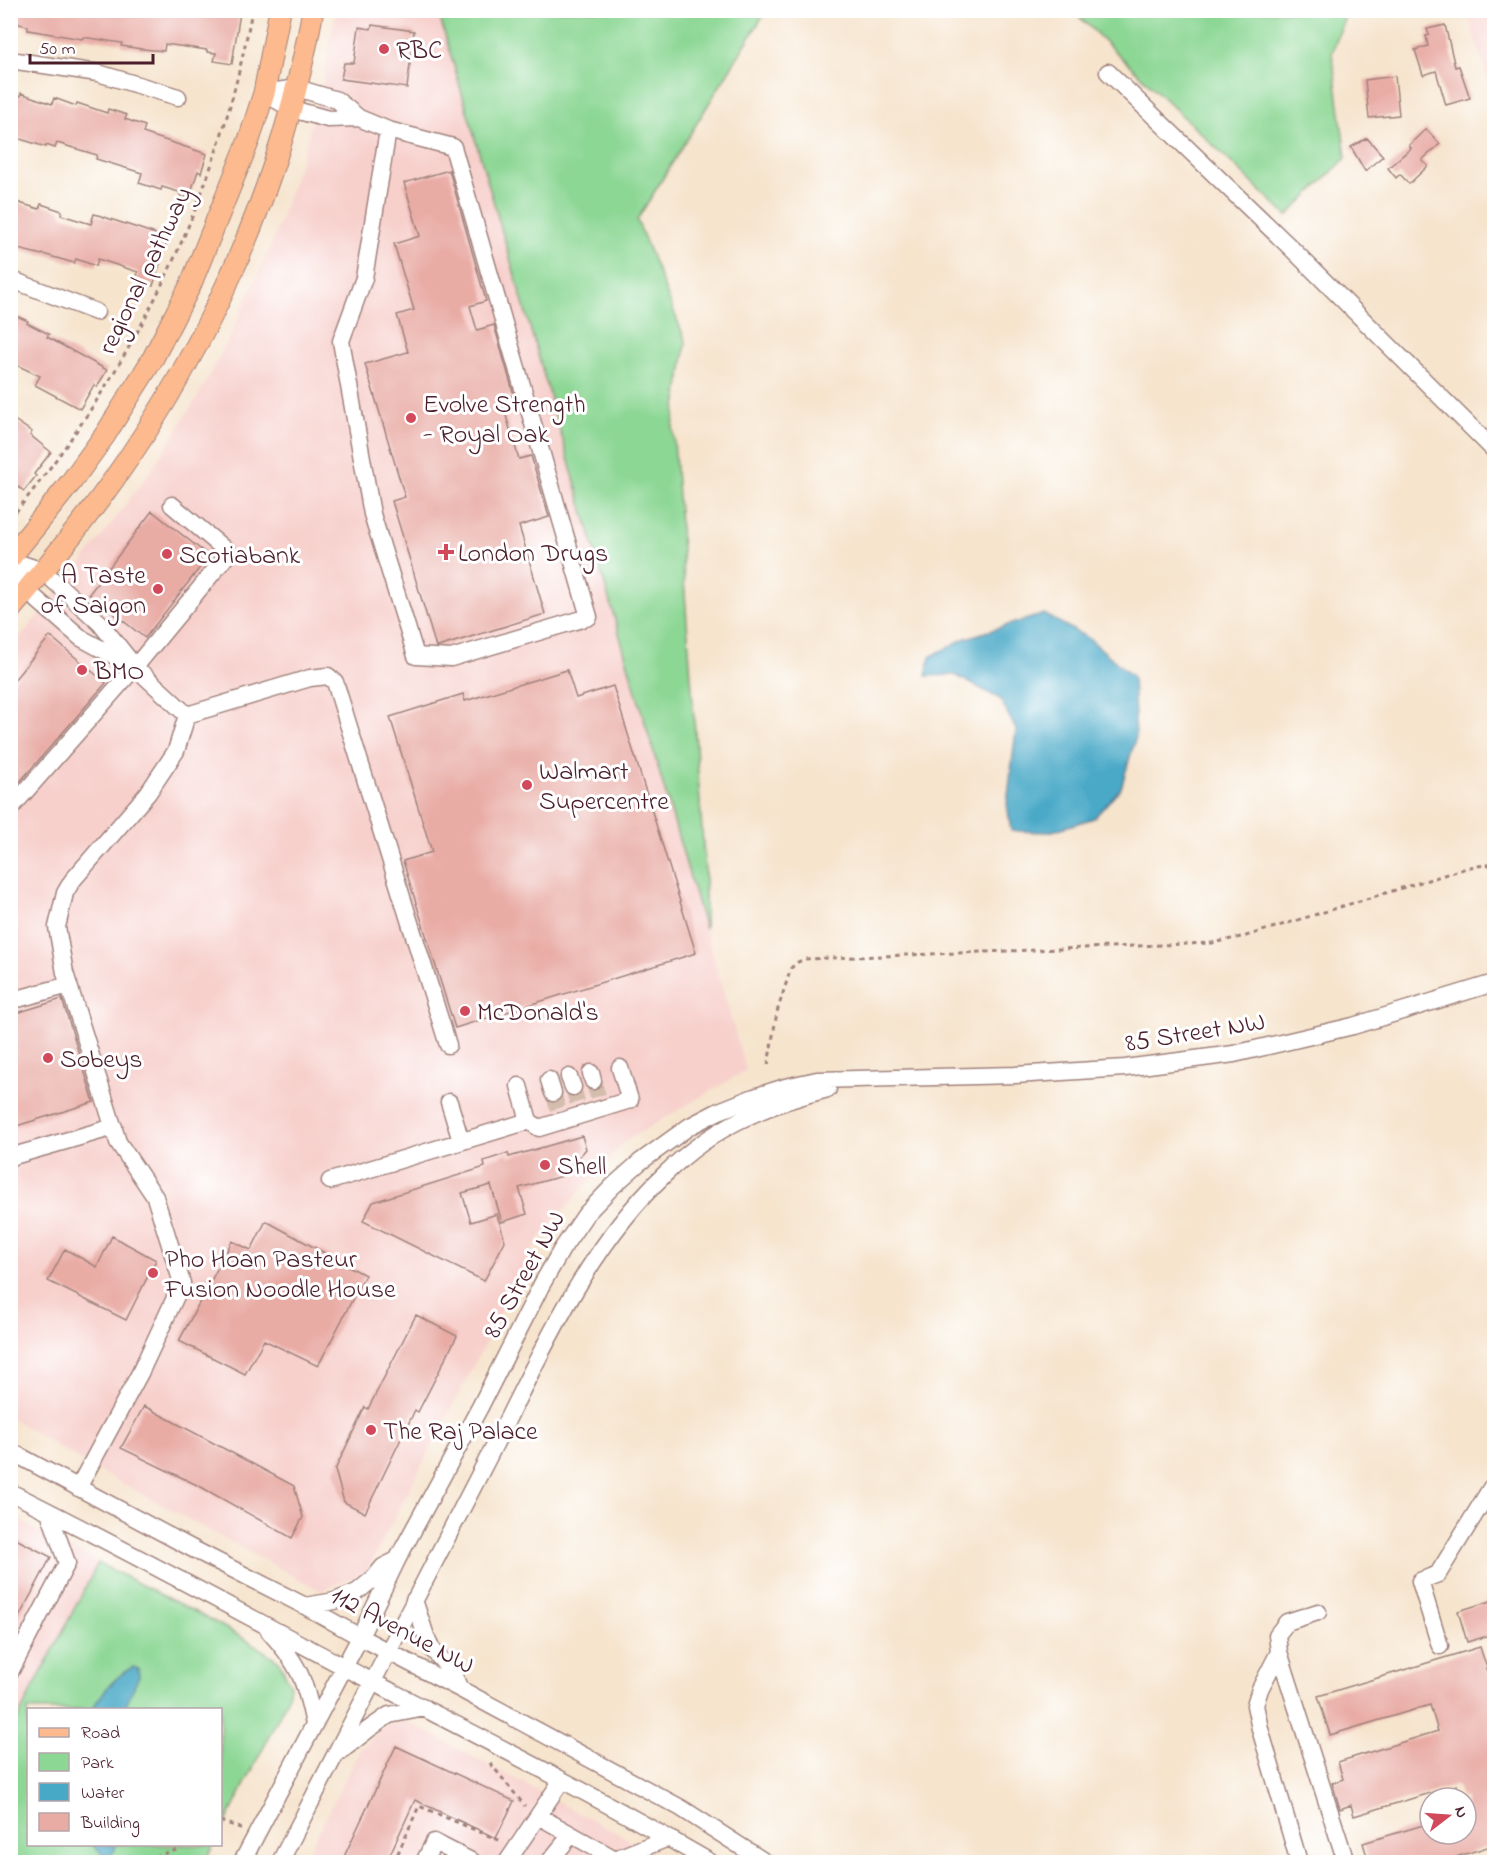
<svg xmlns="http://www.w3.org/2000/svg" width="1505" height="1873" font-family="'Indie Flower',sans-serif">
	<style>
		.built { fill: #f7d0cc }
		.green { fill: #8cd794; stroke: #6b7b60; stroke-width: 1.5 }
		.water { fill: #48a9c7; stroke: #496479; stroke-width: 1.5 }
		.building { fill: #e9aca5 }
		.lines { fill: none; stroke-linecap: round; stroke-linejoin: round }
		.minor-tunnel { stroke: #d4bdad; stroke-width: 16; stroke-dasharray: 16 8; stroke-linecap: butt }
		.minor-casing { stroke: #a0827c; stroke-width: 19 }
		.major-casing { stroke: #a0827c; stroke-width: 23 }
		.path { stroke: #a0827c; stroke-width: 3; stroke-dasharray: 4.5 4.5; stroke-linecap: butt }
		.minor { stroke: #fff; stroke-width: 16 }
		.major { stroke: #fcba8e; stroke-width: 21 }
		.poi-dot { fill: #d1495b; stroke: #fff; stroke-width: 2 }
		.labels { text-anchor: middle; stroke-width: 6; stroke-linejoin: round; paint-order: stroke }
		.poi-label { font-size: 26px; fill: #4a1f2b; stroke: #fff; text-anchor: start }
		.street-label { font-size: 26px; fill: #4a1f2b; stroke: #fff }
	</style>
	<rect width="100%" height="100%" fill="#fff"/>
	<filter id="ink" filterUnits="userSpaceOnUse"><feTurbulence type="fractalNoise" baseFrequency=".0167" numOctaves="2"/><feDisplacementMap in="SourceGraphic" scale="12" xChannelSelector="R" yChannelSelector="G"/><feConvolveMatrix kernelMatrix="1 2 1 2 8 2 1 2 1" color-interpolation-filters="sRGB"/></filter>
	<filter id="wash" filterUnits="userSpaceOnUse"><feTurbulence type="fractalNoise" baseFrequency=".008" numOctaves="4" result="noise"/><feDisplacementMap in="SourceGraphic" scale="24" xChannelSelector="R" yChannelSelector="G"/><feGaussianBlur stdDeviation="1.35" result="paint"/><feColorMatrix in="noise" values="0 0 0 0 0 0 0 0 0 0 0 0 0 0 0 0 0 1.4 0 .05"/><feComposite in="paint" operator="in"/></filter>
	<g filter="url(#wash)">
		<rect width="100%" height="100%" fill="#f6e4cd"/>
		<path class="built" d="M336 11H438L746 1070 624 1142 540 1237 367 1571 321 1591 90 1466 11 1418 10 649 79 567 152 469 196 400 230 337 272 243 303 154 322 84Z
			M1467 11H1494V110V101Z
			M11 1516 98 1563 11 1733Z
			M405 1720 646 1849 669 1862H303L361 1748 382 1728Z"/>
		<path class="green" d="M670 10 671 12 676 10 766 11 637 220 686 342 673 427 705 872V929L438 11Z
			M1073 11H1347L1332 53 1346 158 1287 216Z
			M98 1563 213 1621 250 1642 279 1661 290 1684 288 1698 221 1832 220 1710H28V1844L214 1845 204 1862H11L10 1733Z"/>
		<path class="water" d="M1044 614 1090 639 1133 677 1136 737 1121 788 1094 818 1049 832 1011 831 1007 804 1016 730 1000 699 955 675 926 676 930 657 963 639Z
			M133 1667 138 1669 139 1676 124 1709H92C103 1692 114 1677 133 1667Z
			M92 1845H115V1850L110 1856 103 1855Z"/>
		<g id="blocks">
			<path class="building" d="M10 10H237V12H240L232 64 214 61 216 53 207 52V50L165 44 164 51 142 49 121 46 122 43 83 37 82 39 28 30V26L10 22Z
				M372 25 414 31 407 88 341 79 344 63H354L359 27 371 29Z
				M1445 25 1455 67 1459 66 1470 98 1446 105 1436 71 1423 75 1415 50 1428 46 1426 36 1429 35 1427 29Z
				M1395 76 1399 115 1369 118 1365 80Z
				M10 93 21 96V93L52 104 54 98 76 106 77 103 107 113 108 109 127 115 125 119 145 126 143 133 207 154 201 173 198 171 190 195 182 199 179 192 162 187 161 190 139 183 142 173 96 159 97 155 57 143 55 148 46 145V147L10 136V127L15 114 10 112Z
				M1426 129 1440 144 1422 160 1428 166 1409 184 1400 174 1396 178 1388 168 1411 148 1409 145Z
				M1367 138 1383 156 1365 171 1351 147Z
				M449 170 486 301 470 306 477 330 494 325 514 395 501 399 519 459 531 456 549 517 519 526 545 614 438 647H436L392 501 405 497 365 364 408 352 397 315 414 310 394 244 420 236 404 183Z
				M10 200 39 209 41 204 62 211 61 215 91 224 94 214 98 215 168 238 153 286 136 280 138 272 98 259 96 266 76 259 74 263 43 254 42 255 10 247Z
				M10 313 28 321 27 323 49 334 47 337 107 370 97 387 94 385 80 409 35 385 40 376 10 362Z
				M10 417 32 432 30 435 51 452 34 474 36 476 24 491 10 481Z
				M152 511 209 556 145 638 89 594Z
				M50 636 106 683 10 793V685Z
				M567 670 576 698 613 686 696 953 455 1028 403 861 432 852 390 717 463 694 465 701Z
				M62 999 94 1102 10 1128V1015Z
				M582 1136 586 1149 562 1176 519 1188 527 1214 502 1222 491 1185 462 1193 471 1222 497 1214 505 1241 484 1281 363 1221 373 1202 485 1167 484 1161 508 1153 509 1157Z
				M266 1221 365 1275 318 1366 264 1340 245 1374 179 1341 232 1241 251 1250Z
				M112 1236 156 1260 126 1320 48 1281 65 1249 97 1267Z
				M416 1315 457 1336 418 1412 415 1410 365 1513 344 1502 335 1470 365 1407 368 1409Z
				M144 1406 294 1486 303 1517 292 1538 201 1487 121 1448Z
				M10 1536 51 1557 10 1634Z
				M1494 1600V1634L1467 1642 1458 1611Z
				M1480 1647 1492 1684 1494 1683V1845L1437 1863H1369L1363 1843 1430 1823V1834H1466V1798H1461L1457 1785 1354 1816 1351 1805 1340 1809 1332 1783 1343 1779 1338 1762 1438 1731 1430 1705 1330 1735 1318 1696Z
				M396 1746 514 1801 496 1838 415 1800 386 1863H341Z"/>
		</g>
	</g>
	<g filter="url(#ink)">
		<use href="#blocks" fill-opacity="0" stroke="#a0827c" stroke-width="1.5"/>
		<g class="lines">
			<path class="minor-tunnel" d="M593 1081 600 1102
				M573 1087 579 1109
				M553 1093 560 1115"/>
			<defs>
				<path id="minor" d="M10 60 98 73 178 97
					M1108 72 1292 249 1494 450
					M264 93 297 88 337 100 359 118 388 130 364 278 341 341 372 514 416 656 451 658 589 617 453 147 388 130
					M264 93 292 109 328 119 359 118
					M10 279 96 312
					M10 560 43 571 100 623 135 667 187 715
					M10 562 27 591 81 638 129 664
					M187 715 310 678 328 676 335 682 448 1045
					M10 809 135 667 229 553 172 505
					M10 1001 69 985
					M591 1073 593 1081
					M569 1077 573 1087
					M549 1080 553 1093
					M449 1102 461 1141
					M529 1121 539 1128 630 1100 620 1068
					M10 1157 114 1127
					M330 1181 529 1121 519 1086
					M10 1451 195 1550 305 1606 360 1637 460 1689 681 1808 765 1862
					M78 1488 140 1373 182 1283 155 1197 118 1142 65 973 57 927 65 893 72 881 148 793 176 751 187 715
					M10 1492C133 1553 252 1619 373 1682 486 1740 600 1798 710 1862
					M414 1600 426 1636 432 1649 452 1672 460 1689
					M305 1606 335 1601 357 1592 374 1578 383 1567 397 1560
					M1318 1612 1287 1622 1277 1635 1279 1652 1346 1862
					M269 1631C299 1664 305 1680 314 1724
					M1440 1646 1420 1581 1438 1574 1491 1488 1494 1489
					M1279 1652 1260 1689 1255 1705 1260 1729 1299 1862
					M10 1672 67 1563 49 1512
					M341 1751 369 1729 389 1715 425 1708
					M540 1817 615 1859
					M242 1862 360 1637 397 1560 480 1407 542 1284 562 1249 586 1214 613 1186 640 1162 690 1126 719 1111 754 1097 785 1087 817 1080 1015 1075 1125 1068 1234 1054 1353 1026 1494 983
					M280 1862C350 1727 419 1591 489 1456 539 1358 584 1251 665 1174 713 1127 764 1105 828 1089
					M424 1862 434 1842 473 1862
					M507 1862 562 1780
					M549 1862 571 1835
					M613 1862 615 1859 668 1838"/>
				<path id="major" d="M10 558 71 482 105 435 152 360 190 286 249 140 264 93 280 10
					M10 610C45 569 81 526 112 482 212 342 283 180 313 10"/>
			</defs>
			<use href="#minor" class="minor-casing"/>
			<use href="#major" class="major-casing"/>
			<path class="path" d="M110 319 138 333
				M10 519C133 369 217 202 252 10
				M768 1065 777 1012 791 968 798 962 805 959 1212 943 1246 936 1470 867 1494 864
				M490 1763 525 1806
				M220 1821 243 1829
				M148 1862C158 1851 175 1855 185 1844
				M316 1862 318 1860 323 1862
				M394 1862 419 1806 501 1841"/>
			<use href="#minor" class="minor"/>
			<use href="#major" class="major"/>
		</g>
	</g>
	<g class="poi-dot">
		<circle cx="384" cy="49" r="6"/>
		<circle cx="411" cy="418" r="6"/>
		<path d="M443 543h6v6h6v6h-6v6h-6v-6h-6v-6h6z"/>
		<circle cx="167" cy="554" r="6"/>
		<circle cx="158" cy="589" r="6"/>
		<circle cx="82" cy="670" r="6"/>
		<circle cx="527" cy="785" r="6"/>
		<circle cx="465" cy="1011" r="6"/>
		<circle cx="48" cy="1058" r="6"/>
		<circle cx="545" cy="1165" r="6"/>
		<circle cx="153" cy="1273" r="6"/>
		<circle cx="371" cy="1430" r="6"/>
	</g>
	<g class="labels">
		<g class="poi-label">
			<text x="396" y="58">RBC</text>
			<text x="423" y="412">Evolve Strength<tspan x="423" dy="30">- Royal Oak</tspan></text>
			<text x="458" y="561">London Drugs</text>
			<text x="179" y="563">Scotiabank</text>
			<text x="146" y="583" text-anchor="end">A Taste<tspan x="146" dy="30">of Saigon</tspan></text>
			<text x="94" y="679">BMO</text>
			<text x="539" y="779">Walmart<tspan x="539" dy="30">Supercentre</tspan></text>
			<text x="477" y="1020">McDonald's</text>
			<text x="60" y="1067">Sobeys</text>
			<text x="557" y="1174">Shell</text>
			<text x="165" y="1267">Pho Hoan Pasteur<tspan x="165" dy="30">Fusion Noodle House</tspan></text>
			<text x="383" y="1439">The Raj Palace</text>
		</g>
		<g class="street-label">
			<text transform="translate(144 270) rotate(-64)" y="9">regional pathway</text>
			<text transform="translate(1195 1031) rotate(-9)" y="9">85 Street NW</text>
			<text transform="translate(523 1274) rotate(-61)" y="9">85 Street NW</text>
			<text transform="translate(403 1629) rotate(28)" y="9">112 Avenue NW</text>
		</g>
	</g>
	<rect width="1505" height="1873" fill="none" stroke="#fff" stroke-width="36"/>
	<rect x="27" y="1708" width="195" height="138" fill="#ffffff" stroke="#b7a5aa" stroke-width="1.5"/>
	<rect x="39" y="1728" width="30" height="9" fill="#fcba8e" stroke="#b7a5aa" stroke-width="1.5"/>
	<text x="81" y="1738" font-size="18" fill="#4a1f2b">Road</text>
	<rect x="39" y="1753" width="30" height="18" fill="#8cd794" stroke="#b7a5aa" stroke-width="1.5"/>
	<text x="81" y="1768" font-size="18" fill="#4a1f2b">Park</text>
	<rect x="39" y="1783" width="30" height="18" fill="#48a9c7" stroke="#b7a5aa" stroke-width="1.5"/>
	<text x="81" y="1798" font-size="18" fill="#4a1f2b">Water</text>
	<rect x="39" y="1813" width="30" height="18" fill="#e9aca5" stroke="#b7a5aa" stroke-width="1.5"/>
	<text x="81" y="1828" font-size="18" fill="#4a1f2b">Building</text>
	<g transform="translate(1448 1816) rotate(73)"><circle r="28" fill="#ffffff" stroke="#b7a5aa" stroke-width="1.5"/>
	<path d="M0-4.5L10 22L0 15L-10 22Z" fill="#d1495b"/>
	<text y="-9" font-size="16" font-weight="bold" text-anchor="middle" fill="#4a1f2b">N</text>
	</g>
	<path d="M30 54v9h123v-9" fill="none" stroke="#4a1f2b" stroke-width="3"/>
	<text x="39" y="54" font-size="18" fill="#4a1f2b" stroke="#ffffff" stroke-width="4.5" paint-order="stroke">50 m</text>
</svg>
